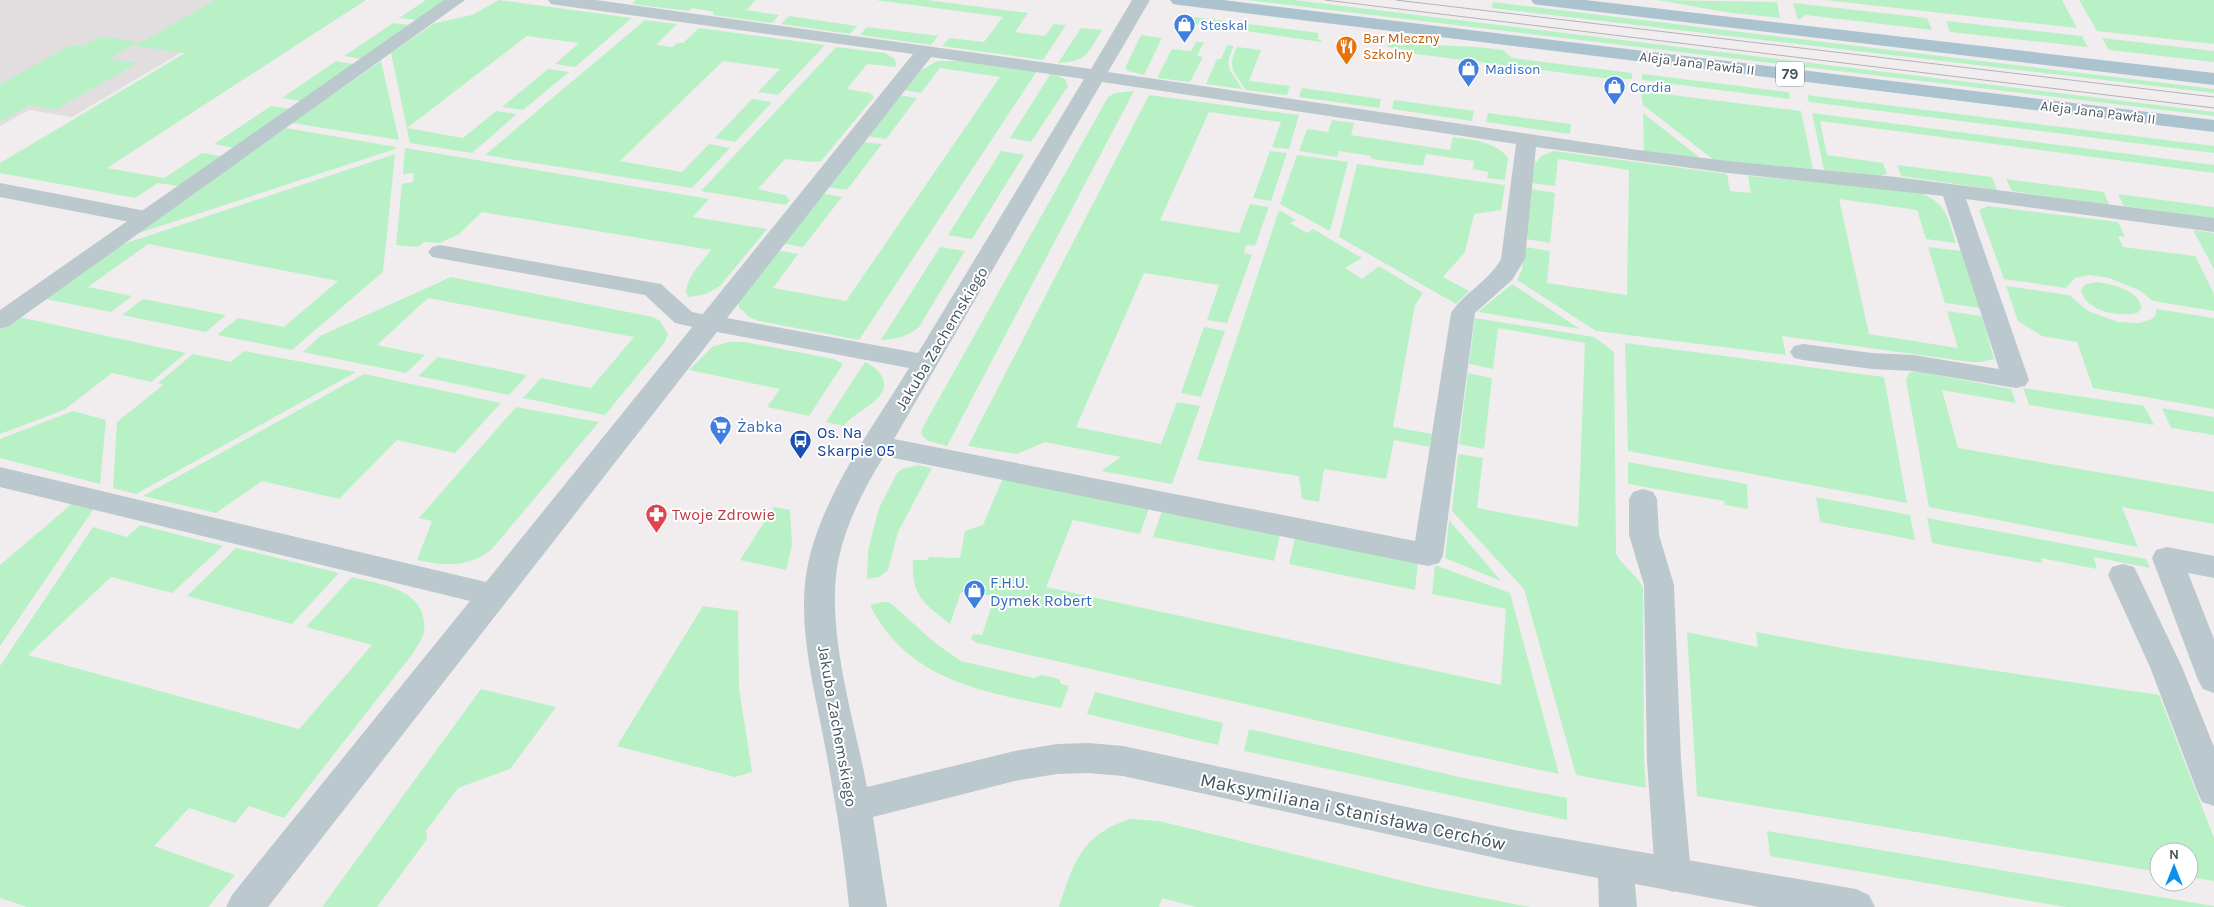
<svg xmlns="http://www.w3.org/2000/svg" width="2214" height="907" font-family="Karla,sans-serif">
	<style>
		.education { fill: #e2dee0 }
		.green { fill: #b8f1c6 }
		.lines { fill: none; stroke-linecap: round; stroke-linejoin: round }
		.service { fill: #bbc8ce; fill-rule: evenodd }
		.minor { fill: #bbc8ce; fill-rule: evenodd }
		.primary { fill: #abc3cf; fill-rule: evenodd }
		.tram { stroke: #afb4b9; stroke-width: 1 }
		.labels { text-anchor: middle; stroke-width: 4; stroke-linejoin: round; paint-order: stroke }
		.far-shop-label { font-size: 14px; fill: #366cbe; stroke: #fff; text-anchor: start }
		.far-food-label { font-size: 14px; fill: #c56008; stroke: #fff; text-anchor: start }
		.far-street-label { font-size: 14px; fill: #45555c; stroke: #fff }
		.shield { fill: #fff; stroke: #7d888d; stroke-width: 1 }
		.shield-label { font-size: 15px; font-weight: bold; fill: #45555c }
		.street-label { font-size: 16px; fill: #45555c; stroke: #fff }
		.shop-label { font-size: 16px; fill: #366cbe; stroke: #fff; text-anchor: start }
		.transit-label { font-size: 16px; fill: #164399; stroke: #fff; text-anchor: start }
		.health-label { font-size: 16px; fill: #be3a42; stroke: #fff; text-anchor: start }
		.near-street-label { font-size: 19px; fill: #45555c; stroke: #fff }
	</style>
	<rect width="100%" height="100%" fill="#f1edee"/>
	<path class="education" d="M0 0H270L72 117 29 110 0 126Z"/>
	<path class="green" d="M215 0H366L107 168 164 178 202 153 222 156 178 186 158 183 135 198 0 173V163L185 53 135 46Z
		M426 0H445L416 20 399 18Z
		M499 0 632 18 575 67 555 64 579 43 527 36 407 128 463 138 496 111 517 114 472 153 410 143 391 53 435 23 472 15Z
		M636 0H756L746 10 779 15 772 23 713 15 714 12 692 8 689 11 632 4Z
		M875 0H927L1028 13 1015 32 1045 36 1054 24 1066 25 1043 60 942 46 949 38 984 42 1003 17Z
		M1247 0H1294L2214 112V116Z
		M1657 0 1777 2 1780 18 1725 12Z
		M1825 0H2062L2077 28Z
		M2079 0H2214V44L2097 31Z
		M1493 2 2214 89V93L1492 8Z
		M1793 3 1927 18 1932 30 1806 15 1798 20Z
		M789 16 857 26 850 34 781 24Z
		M1194 17 1319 33 1317 39 1321 40V42L1191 23Z
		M645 20 677 24 656 45 672 47 677 43H683L699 28 825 45 778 95 758 92 780 69 723 61 620 161 682 172 709 144 730 148 692 188 485 155Z
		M1946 21 2082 36 2088 47 1950 32Z
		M393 23 410 25 362 59 344 56Z
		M867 27 938 36 931 45 860 35Z
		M1081 28 1102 30C1087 54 1088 61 1058 63Z
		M1141 35 1162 38 1144 75 1128 71 1125 68Z
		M101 36 138 42 109 59 137 63 55 110 30 105 0 122V84L72 45 83 46Z
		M2102 38 2214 51V62L2109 50Z
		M1196 42H1204L1197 56 1203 57 1190 82 1157 78 1172 49 1191 51Z
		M1387 43 1477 47 1503 50 1512 58 1632 73V79H1611L1408 53 1406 50 1387 47Z
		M1227 45 1234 46C1222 70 1232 70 1242 89L1206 84 1217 59H1221Z
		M836 47 885 53 895 59 896 67 867 64 847 89 870 93 874 97 821 161 813 162 785 159 758 189 785 195 790 200 786 205 701 191Z
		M1237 47 1261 50 1249 81 1290 86 1287 95 1246 90C1235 73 1226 68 1237 47Z
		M336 61 354 64 301 101 282 98Z
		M381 61 399 140 292 123Z
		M937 61H964L1037 71 859 340 759 321 749 317 739 307 738 301 776 250 798 254 773 288 846 301 1000 77 940 68 921 93 903 90 918 72Z
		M548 69 569 72 523 110 502 107Z
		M1051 73 1065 79 1068 86 1031 142 1010 138Z
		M1642 74 1789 92 1790 99 1642 80Z
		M1302 88 1381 99 1379 108 1299 97Z
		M1134 91 947 446 928 441 921 434 923 427 1108 97 1115 93Z
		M1641 91 1801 111 1813 169 1714 160 1643 105Z
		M899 95 917 98 886 139 868 136Z
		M1149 95 1299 115 1289 149 1272 147 1281 122 1209 112 1160 220 1239 233 1250 204 1269 207 1255 246 1246 245 1244 253 1252 255 1227 323 1207 320 1219 285 1144 273 1076 427 1161 444 1177 402 1200 406 1172 484 1101 471 1121 457 1045 442 1017 454 968 446Z
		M1807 95 2214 146V153L1809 102Z
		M752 99 772 102 735 142 715 138Z
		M1394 100 1474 111 1472 121 1392 109Z
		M271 106 290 109 233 148 214 144Z
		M1488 113 1571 124 1570 134 1486 122Z
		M1643 113 1704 161 1644 152Z
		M1812 113 2214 165V173L1820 121 1827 155 1883 163 1887 174 1880 176 1824 170Z
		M1332 120 1354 123 1351 135 1450 150 1453 137C1472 140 1495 141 1508 158L1505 180 1487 178 1488 172 1473 169 1474 161 1426 154 1423 166 1371 159V156L1339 151 1337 157 1299 151 1307 129 1328 132Z
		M286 128 396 147 395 149 133 235Z
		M862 142 882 144 847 190 827 187Z
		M405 148 709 199 693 217 767 229 720 286 706 294 689 297 686 293C687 275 702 263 711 250L482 212 459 234 440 243 424 242 418 247 396 245 402 184 413 182 414 173 403 174Z
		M1001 151 1024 155 972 239 948 235Z
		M1270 151 1287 153 1271 201 1253 198Z
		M1554 151 1727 174 1730 191 1751 193 1748 176 1821 182 1921 193C1948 205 1947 217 1956 243L1926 239 1917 210 1839 199 1869 334 1958 348 1947 311 1982 316 1994 359 1981 362H1971L1782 336 1786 355 1596 331 1517 280 1522 270 1525 247 1550 251 1547 283 1627 295 1629 170 1558 159 1555 186 1532 183 1535 162H1537L1541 156Z
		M395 154 383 272 292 350 217 335 238 318 284 327 338 281 148 244 88 287 132 296 111 312 46 299 120 245Z
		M1297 155 1348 162 1330 231 1280 204Z
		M1357 164 1505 185 1501 210 1474 214 1465 252 1443 277 1469 291 1456 304 1339 237Z
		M1897 165 1992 177 1997 190 1901 176Z
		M2006 179 2104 192 2109 205 2012 191Z
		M1531 189 1555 193 1550 243 1526 239Z
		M822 193 842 197 803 247 781 243Z
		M2118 194 2214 207V219L2124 206Z
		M1988 206 2118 222 2125 237 2118 236 2123 247 2195 256 2214 294V311L2153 301 2139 290 2109 278 2090 275 2075 278 2066 288 2004 279 1979 210Z
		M1281 211 1296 220 1290 223 1307 233 1313 229 1362 258 1345 268 1362 279 1379 266 1423 293 1415 305 1393 427 1432 434 1429 447 1394 440 1386 479 1324 469 1319 502 1302 499 1299 476 1197 460 1278 213Z
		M2193 230 2214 233V269Z
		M940 247 965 251 919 327C908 337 895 339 881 340Z
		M1928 247 1961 251 1980 308 1945 303Z
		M451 277 653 317 660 321 668 334 665 342 605 415 523 398 541 378 591 388 634 337 428 298 377 345 425 355 406 373 303 352 320 336Z
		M2098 282C2114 285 2137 289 2142 308L2137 313C2119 317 2086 312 2081 290L2086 284Z
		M1512 284 1580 329 1478 312Z
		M2006 286 2069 295 2088 311 2118 322 2139 323 2152 319 2156 315V309L2214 318V409L2093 388 2077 342 2042 336 2018 321Z
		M143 299 226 315 206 332 122 315Z
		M19 317 186 353 151 382 112 373 64 410 0 434V330Z
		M1475 318 1594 337 1614 352 1616 554C1623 567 1636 574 1643 587L1644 758 1646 788 1576 775 1524 589 1452 511 1458 454 1483 458 1477 508 1578 527 1585 343 1498 328 1493 369 1469 364Z
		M1204 327 1225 331 1201 397 1181 393Z
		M728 342H745L834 359 843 364 809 416 767 407 780 389 689 370 712 347Z
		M1625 343 1884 377 1907 503 1628 451Z
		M244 351 356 372 136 494 113 488 117 422 163 385 158 383 193 354 231 362Z
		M438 357 527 375 509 395 418 376Z
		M865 362C872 365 877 369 881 375 896 398 853 411 844 426L826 422Z
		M1914 371 2011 389 2016 403 1942 390 1958 448 2214 492V524L2122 507 2138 547 1929 507 1906 380 1909 373Z
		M1468 373 1492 378 1484 449 1459 444Z
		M364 374 501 403 455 453 397 440 339 499 262 481 216 513 143 496Z
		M2023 388 2144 406 2154 425 2029 405Z
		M516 407 599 422 491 550C466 568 446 566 417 560L432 521 419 518Z
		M2162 408 2214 417V435L2171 428Z
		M73 411 106 420 100 484 0 458V439Z
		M1628 462 1747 484 1748 509 1725 505 1724 501 1628 484Z
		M918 465 932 468 898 532 888 570 879 577 867 579 868 551 879 508 897 473 902 469Z
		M1003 478 1149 508 1140 534 1073 520 1046 587 1501 685 1506 609 1432 594 1435 565 1510 593 1559 774 1451 751 977 643 971 639 973 634 982 635 995 596 961 592 950 624C924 604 911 596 913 560H928L929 557 960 558 965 531 983 525Z
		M1816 497 1910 515 1915 540 1820 522Z
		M74 502 95 507 0 646V565Z
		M774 507 790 510 792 545 786 570 740 560Z
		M1162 511 1280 535 1274 561 1153 537Z
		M1927 518 2146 559 2150 568 2094 557 2097 569 2041 558 2042 563 1932 543Z
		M1449 520 1501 581 1445 558Z
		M140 525 223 546 172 593 111 577 28 655 299 729 372 645 306 627 352 577C382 585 429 589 424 632 423 638 417 646 414 652L284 818 249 806 235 823 189 808 154 846 235 875 208 907H27L0 898V666L93 527 127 537Z
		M1295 538 1418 563 1415 590 1289 564Z
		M236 548 339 573 292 624 187 596Z
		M882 602H888L894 606 935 643 961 661 1034 678 1041 675 1059 679 1061 684 1069 686 1061 708C986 692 908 682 870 605Z
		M703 606 738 611 739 688 752 772 735 777 617 746Z
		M1687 632 1758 647 1756 632 1842 648 2159 695 2214 838V881L2189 877V852H2159V872L1697 796Z
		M481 689 556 707 510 769 458 788 426 831 427 839 377 907H322Z
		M1095 692 1223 723 1218 745 1087 714Z
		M1249 729 1464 778 1567 798V820L1244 751Z
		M1130 819 1159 821 1424 886 1530 907H1196L1162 898 1159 907H1059C1073 863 1082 834 1130 819Z
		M1767 831 2214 906V907H2066L1770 856Z"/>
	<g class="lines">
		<path class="service" d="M0 183 146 211 154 213 157 218 154 223 146 225 0 197Z
			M440 245 661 284 692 312 720 318 723 323 720 328 711 331 675 323 645 295 432 257 428 252 432 247Z
			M1643 489 1653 492 1657 499 1659 535 1674 585 1681 761 1691 875 1686 887 1673 892 1660 887 1655 875 1647 761 1644 585 1629 535V499L1633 492Z
			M2167 547 2214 556V578L2188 573 2214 639V693L2203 689 2198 680 2152 558 2156 550Z
			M2123 564 2134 567 2138 575 2182 667 2214 747V806L2202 802 2197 791 2150 667 2108 575 2112 567Z"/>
		<path class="minor" d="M444 0H465L9 326 0 329V310Z
			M548 0H596L1091 69 1132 0H1150L1108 72 1638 150 1728 161 1896 177 2214 218V232L1966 199 2029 380 2025 386 2016 388 1913 371 1872 369 1803 360 1794 358 1790 352 1794 346 1803 344 1872 353 1913 355 1999 369 1943 196 1728 173 1536 147 1525 259 1512 280 1475 313 1443 555 1439 563 1428 566 884 456C865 487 847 521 839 557 824 626 854 718 867 787L1015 751 1057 744 1089 743 1123 746 1514 830 1856 889 1869 895 1875 907H1759L1635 884 1637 907H1599L1598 878 1514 862 1123 776 1089 773 1057 774 1015 781 873 817 887 907H849C844 853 835 800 825 746 814 685 794 617 810 555 828 487 873 427 909 368L717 332 268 907H226L232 895 470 601 0 487V467L486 582 913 54 557 5 551 4ZM931 57 1084 79 918 353 727 318ZM1102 82 1516 144 1501 259C1489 281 1465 292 1451 313L1415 541 894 439Z"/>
		<path class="primary" d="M1170 0H1223L2214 120V132L1179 5 1173 4Z
			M1531 0H1585L2214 73V85L1540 5 1534 4Z"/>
		<path class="tram" d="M1325 0 2214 108
			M1396 0 2214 97"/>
	</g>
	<defs>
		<symbol id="shop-pin" viewBox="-11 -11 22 30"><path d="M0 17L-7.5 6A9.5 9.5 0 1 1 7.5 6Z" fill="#3f7fe0" stroke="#fff"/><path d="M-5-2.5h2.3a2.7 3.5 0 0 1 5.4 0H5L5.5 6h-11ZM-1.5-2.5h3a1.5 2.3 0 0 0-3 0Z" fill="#fff"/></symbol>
		<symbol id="restaurant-pin" viewBox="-11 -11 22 30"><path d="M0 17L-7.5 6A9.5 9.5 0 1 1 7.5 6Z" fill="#e8710a" stroke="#fff"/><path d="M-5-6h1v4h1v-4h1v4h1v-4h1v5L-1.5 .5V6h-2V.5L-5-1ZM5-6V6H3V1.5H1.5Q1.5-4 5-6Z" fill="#fff"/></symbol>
		<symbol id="supermarket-pin" viewBox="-11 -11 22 30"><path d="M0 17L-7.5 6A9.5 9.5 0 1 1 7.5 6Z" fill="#3f7fe0" stroke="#fff"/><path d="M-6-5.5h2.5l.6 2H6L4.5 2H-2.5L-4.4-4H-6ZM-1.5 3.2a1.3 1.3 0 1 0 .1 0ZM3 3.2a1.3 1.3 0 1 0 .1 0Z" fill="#fff"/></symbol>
		<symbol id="bus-pin" viewBox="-11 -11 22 30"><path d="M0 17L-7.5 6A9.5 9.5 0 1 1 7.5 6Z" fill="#1a4fb4" stroke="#fff"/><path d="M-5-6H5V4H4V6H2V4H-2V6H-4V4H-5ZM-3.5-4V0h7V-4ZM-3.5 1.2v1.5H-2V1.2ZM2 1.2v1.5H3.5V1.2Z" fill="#fff"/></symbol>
		<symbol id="pharmacy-pin" viewBox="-11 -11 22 30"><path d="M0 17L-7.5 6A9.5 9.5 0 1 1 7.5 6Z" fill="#e0444e" stroke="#fff"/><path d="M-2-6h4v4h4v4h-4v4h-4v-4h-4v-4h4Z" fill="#fff"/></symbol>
	</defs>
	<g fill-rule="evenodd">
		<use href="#shop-pin" x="1172" y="12" width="25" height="34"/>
		<use href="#restaurant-pin" x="1334" y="34" width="25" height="34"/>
		<use href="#shop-pin" x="1456" y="56" width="25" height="34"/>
		<use href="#shop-pin" x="1602" y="74" width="25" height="34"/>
		<use href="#supermarket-pin" x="708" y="414" width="25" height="34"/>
		<use href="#bus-pin" x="788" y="428" width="25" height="34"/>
		<use href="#pharmacy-pin" x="644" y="502" width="25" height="34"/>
		<use href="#shop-pin" x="962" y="578" width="25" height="34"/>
	</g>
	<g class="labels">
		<g class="far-shop-label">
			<text x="1200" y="30">Steskal</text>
			<text x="1485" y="74">Madison</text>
			<text x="1630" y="92">Cordia</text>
		</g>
		<g class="far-food-label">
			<text x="1363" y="43">Bar Mleczny<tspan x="1363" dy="16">Szkolny</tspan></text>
		</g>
		<g class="far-street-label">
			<text transform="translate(1697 63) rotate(7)" y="5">Aleja Jana Pawła II</text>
			<text transform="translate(2098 112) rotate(7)" y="5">Aleja Jana Pawła II</text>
		</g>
		<rect class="shield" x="1776" y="61.5" width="28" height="25" rx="4"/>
		<g class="shield-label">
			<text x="1790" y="79">79</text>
		</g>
		<g class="street-label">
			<text transform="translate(941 338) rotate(-59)" y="6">Jakuba Zachemskiego</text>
			<text transform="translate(838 726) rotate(80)" y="6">Jakuba Zachemskiego</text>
		</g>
		<g class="shop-label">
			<text x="737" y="432">Żabka</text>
			<text x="990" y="588">F.H.U.<tspan x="990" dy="18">Dymek Robert</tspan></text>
		</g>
		<g class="transit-label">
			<text x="817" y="438">Os. Na<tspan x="817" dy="18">Skarpie 05</tspan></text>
		</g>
		<g class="health-label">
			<text x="672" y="520">Twoje Zdrowie</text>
		</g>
		<g class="near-street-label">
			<text transform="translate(1353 811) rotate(12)" y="7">Maksymiliana i Stanisława Cerchów</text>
		</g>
	</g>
	<g transform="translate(2174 867)"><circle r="24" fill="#ffffff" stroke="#b5bbbe"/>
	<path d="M0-4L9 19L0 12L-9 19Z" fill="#0d90ea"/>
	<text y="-8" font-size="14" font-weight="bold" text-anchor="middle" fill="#45555c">N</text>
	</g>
</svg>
